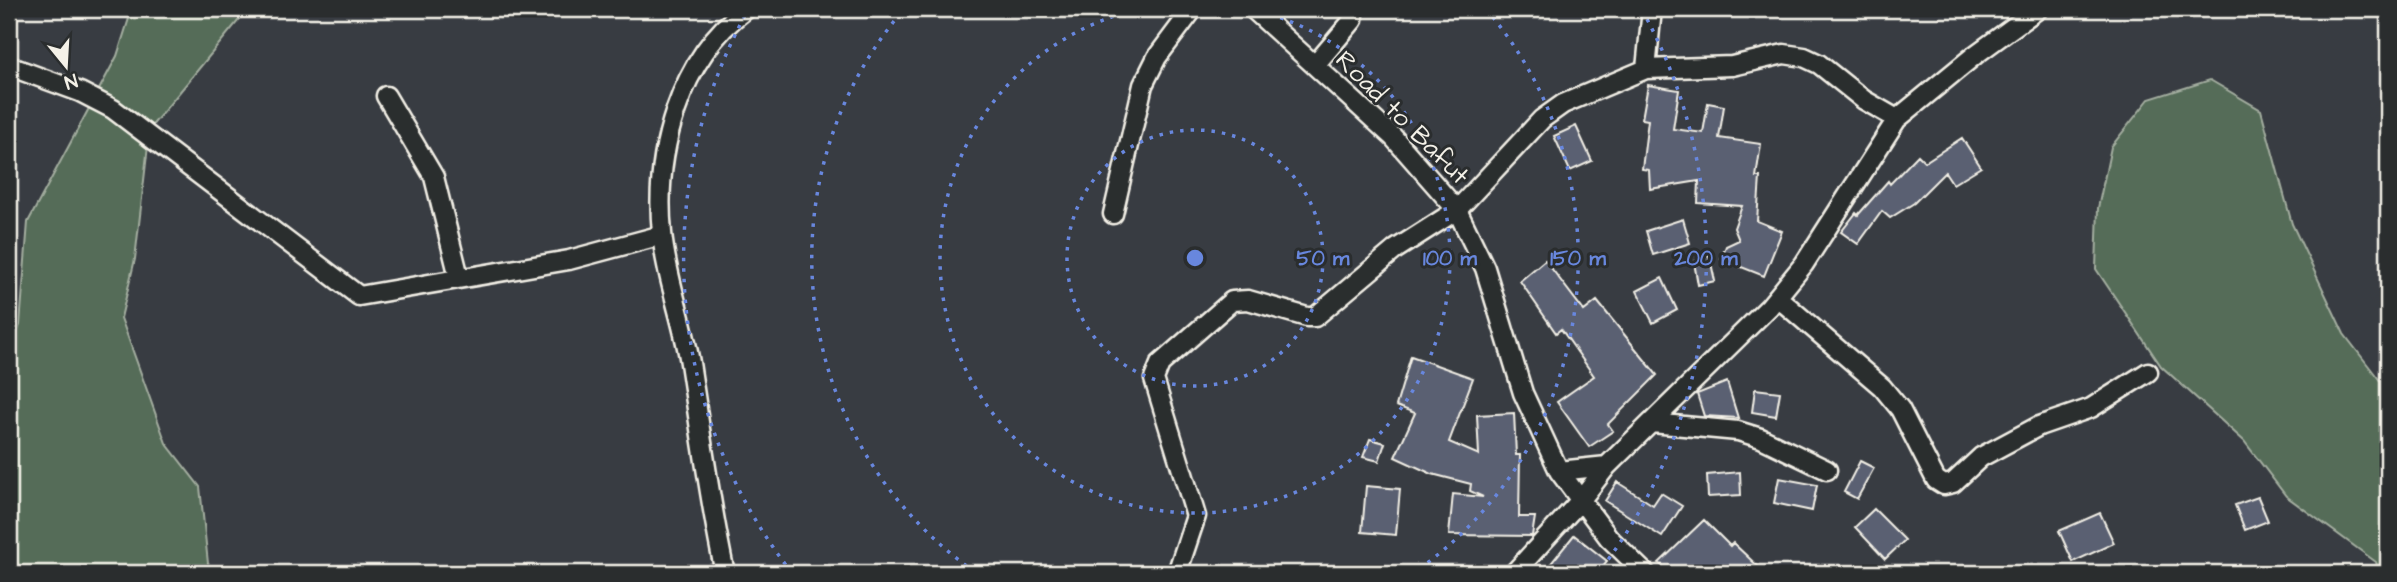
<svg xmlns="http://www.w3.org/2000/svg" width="2397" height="582" font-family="'Architects Daughter',sans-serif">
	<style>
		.green { fill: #556c59; stroke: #a4aea0; stroke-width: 2 }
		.building { fill: #5a6072; stroke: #f4f1e8; stroke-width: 2 }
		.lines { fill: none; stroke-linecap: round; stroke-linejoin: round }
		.minor-casing { stroke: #f4f1e8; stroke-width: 23 }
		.minor { stroke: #2a2d2e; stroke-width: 18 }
		.ring { fill: none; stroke: #6887de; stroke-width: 3.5; stroke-dasharray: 3.5 7 }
		.labels { text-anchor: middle; stroke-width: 6; stroke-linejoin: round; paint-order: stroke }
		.street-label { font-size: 26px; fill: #f4f1e8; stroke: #2a2d2e }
		.centre { fill: #6887de; stroke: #2a2d2e; stroke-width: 3.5 }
		.ring-label { font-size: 21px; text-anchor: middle; font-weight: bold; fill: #6887de; stroke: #2a2d2e; stroke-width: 6; stroke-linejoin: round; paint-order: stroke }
	</style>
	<rect width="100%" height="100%" fill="#383c42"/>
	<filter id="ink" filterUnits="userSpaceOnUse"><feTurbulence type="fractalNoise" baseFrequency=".0143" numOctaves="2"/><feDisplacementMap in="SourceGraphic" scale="14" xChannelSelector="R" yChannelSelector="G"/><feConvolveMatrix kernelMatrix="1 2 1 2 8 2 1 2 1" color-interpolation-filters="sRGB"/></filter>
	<g filter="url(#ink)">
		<path class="green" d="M132 9H248L150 128 135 259 121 318 166 443 200 487 209 573H9V352L20 325 28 222 117 56Z
			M2210 80 2261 110 2292 224 2344 334 2388 391V573H2379L2376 562 2286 496 2244 441 2161 366 2096 269 2098 208 2111 147 2149 99Z"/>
		<path class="building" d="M1648 85 1679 90 1673 129 1703 133 1708 103 1724 106 1719 138 1761 144 1756 177H1760L1757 221 1782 231 1764 276 1721 259 1726 246 1739 240 1734 228 1742 206 1698 203 1699 181 1650 189 1649 170 1642 169 1648 120 1642 119Z
			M1576 126 1592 161 1570 171 1554 136Z
			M1962 138 1981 167 1953 184 1945 172 1914 203 1890 218 1882 211 1858 244 1841 232 1856 213 1858 215 1888 181 1890 184 1918 155 1925 162Z
			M1683 219 1690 243 1653 255 1646 231Z
			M1709 254 1715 281 1698 285 1694 262Z
			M1545 260 1584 311 1597 301 1657 375 1608 424 1613 431 1589 447 1557 402 1594 376 1561 329 1556 333 1520 281Z
			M1662 278 1677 310 1653 323 1637 291Z
			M1411 356 1473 378 1449 442 1479 455 1477 415 1514 413 1516 455H1520L1519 517H1535L1532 536 1449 535 1453 494 1483 497 1470 491 1471 484 1432 474 1395 457 1415 413 1396 406Z
			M1727 382 1738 418 1704 416 1697 394Z
			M1755 389 1780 392 1776 416 1752 412Z
			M1370 439 1385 443 1379 461 1363 457Z
			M1860 461 1874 468 1857 499 1844 492Z
			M1740 472 1741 495 1708 497 1707 475Z
			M1779 478 1817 485 1812 511 1774 503Z
			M1617 482 1653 505 1661 493 1682 506 1662 537 1605 501Z
			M1366 486 1400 489 1396 535 1362 532Z
			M2258 497 2268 521 2245 530 2235 505Z
			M1874 509 1905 540 1885 559 1855 527Z
			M2100 513 2114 543 2073 562 2059 531Z
			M1704 520 1730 546 1733 543 1765 573H1669L1659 563Z
			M1574 535 1607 561 1597 573H1555L1548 567Z"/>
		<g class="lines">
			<defs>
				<path id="minor" d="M1253 9 1393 137 1457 210 1485 268 1523 393 1559 471 1609 538 1645 573
					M1315 65 1353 20V9
					M9 66 80 92 113 109 359 296 569 260 662 235
					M1646 69 1652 9
					M386 96 434 177 459 277
					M1113 214 1143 85 1157 57 1193 9
					M1777 297 1882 387 1900 409 1936 480 1944 485 1953 483 1981 457 2039 426 2091 408 2148 372
					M1652 423 1738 431 1761 438 1827 470
					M1559 471 1607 466
					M725 573C710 504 701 433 690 363 683 320 666 277 662 233 654 154 679 58 746 9
					M1177 573 1196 516 1154 379 1160 364 1232 301 1248 300 1307 317H1315L1396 249 1457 210 1542 119 1563 104 1646 69 1732 66 1784 54 1804 57 1819 64 1864 100 1897 119
					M1514 573 1580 501 1607 466 1769 307 1804 264 1897 119 1975 55 2038 9"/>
			</defs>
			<use href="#minor" class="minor-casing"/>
			<use href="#minor" class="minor"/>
		</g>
	</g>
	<g class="ring">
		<circle cx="1195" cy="258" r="128"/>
		<path d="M1250 9A255 255 0 1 1 1140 9"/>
		<path d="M975 572A383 383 0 0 1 904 9M1486 9A383 383 0 0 1 1415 572"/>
		<path d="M792 573A511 511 0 0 1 748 10M1642 10A511 511 0 0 1 1598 573"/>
	</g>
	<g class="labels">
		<g class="street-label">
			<text transform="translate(1403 117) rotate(45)" y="9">Road to Bafut</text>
		</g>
	</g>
	<circle cx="1195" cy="258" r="10" class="centre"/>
	<g class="ring-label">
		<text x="1323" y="265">50 m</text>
		<text x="1450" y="265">100 m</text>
		<text x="1578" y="265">150 m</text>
		<text x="1706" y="265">200 m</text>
	</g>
	<rect width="2397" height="582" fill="none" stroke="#2a2d2e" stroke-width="35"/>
	<rect x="18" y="18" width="2362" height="547" fill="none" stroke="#f4f1e8" stroke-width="2.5" filter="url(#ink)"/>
	<g transform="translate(66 66) rotate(162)" stroke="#2a2d2e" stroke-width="5" paint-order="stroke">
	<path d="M0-5L12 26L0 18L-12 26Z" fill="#f4f1e8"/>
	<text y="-10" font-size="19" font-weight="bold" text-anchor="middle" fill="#f4f1e8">N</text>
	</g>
</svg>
